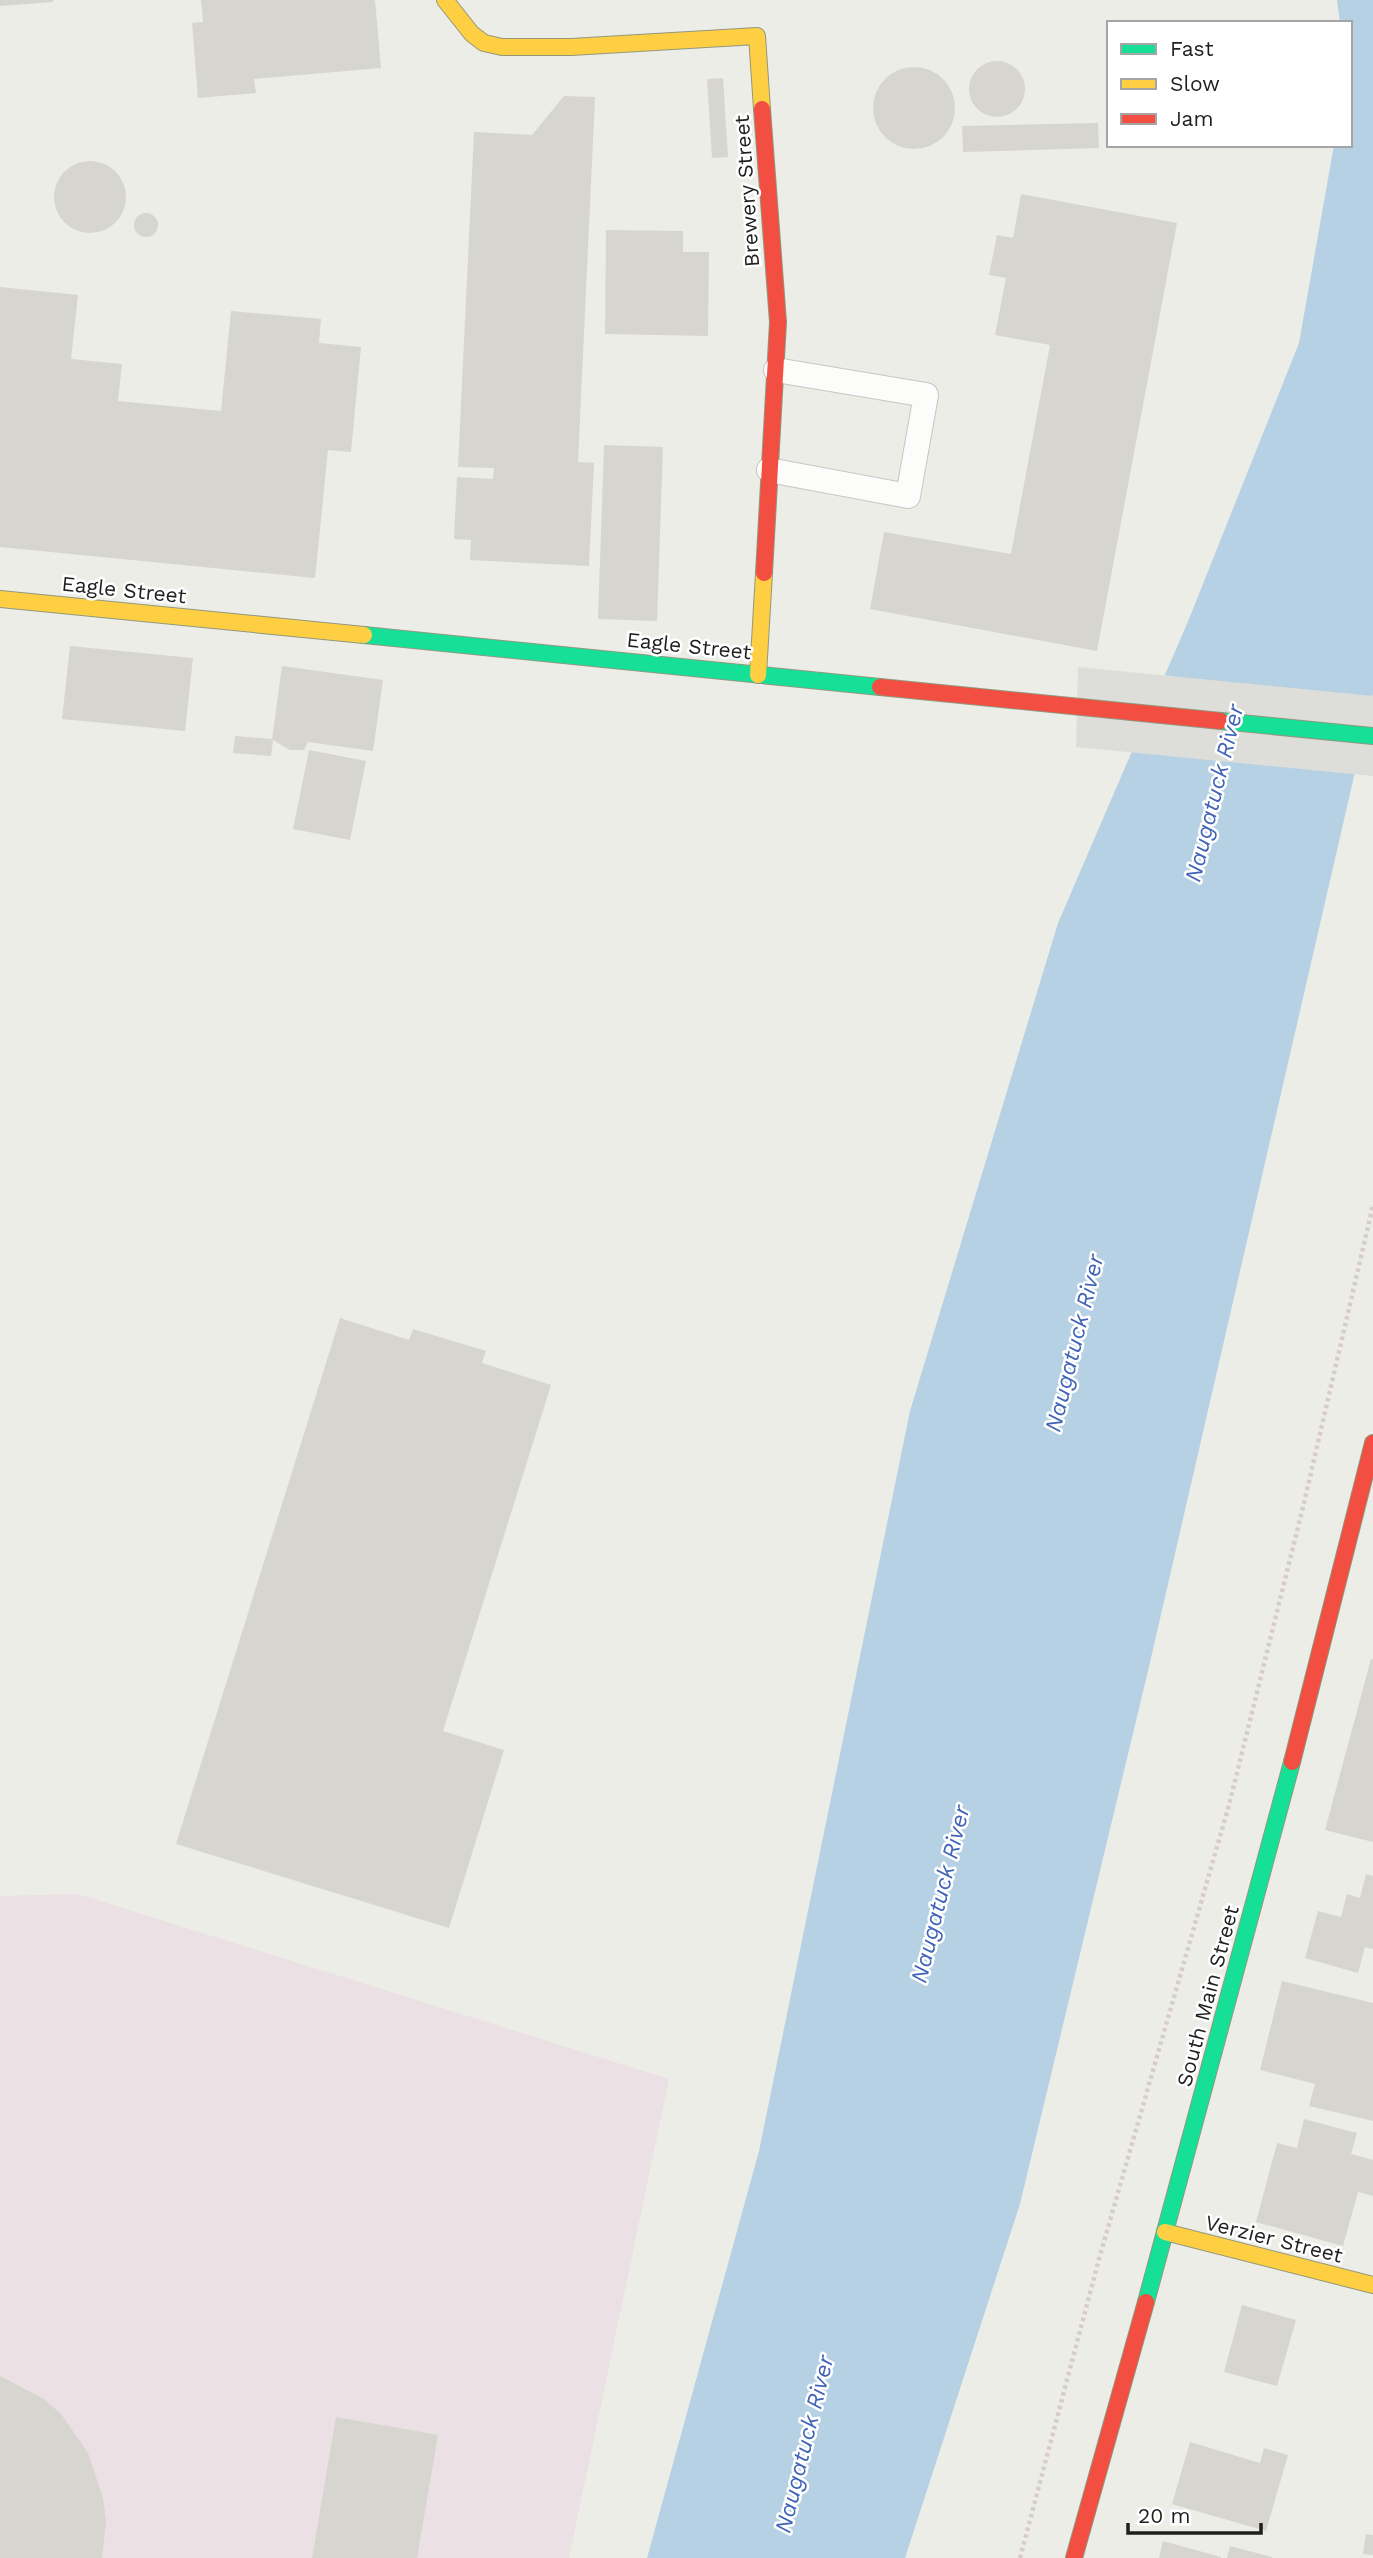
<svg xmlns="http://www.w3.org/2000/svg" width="1373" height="2558" font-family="'Work Sans',sans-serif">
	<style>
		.industrial { fill: #ebe0e4 }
		.water { fill: #b7d1e4 }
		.pier { fill: #ddddda }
		.building { fill: #d6d5cf }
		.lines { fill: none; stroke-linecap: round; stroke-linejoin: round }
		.lane-casing { stroke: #c6c6c3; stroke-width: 26 }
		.fast-casing { stroke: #91987e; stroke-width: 18 }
		.slow-casing { stroke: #91987e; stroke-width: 18 }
		.jam-casing { stroke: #91987e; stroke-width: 18 }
		.path { stroke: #d7ccc7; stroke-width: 4.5; stroke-dasharray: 3.5 3.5; stroke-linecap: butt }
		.lane { stroke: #fcfcfb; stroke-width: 24 }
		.fast { stroke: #16e098; stroke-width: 16 }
		.slow { stroke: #ffcf43; stroke-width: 16 }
		.jam { stroke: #f24e42; stroke-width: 16 }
		.labels { text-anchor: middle; stroke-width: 5; stroke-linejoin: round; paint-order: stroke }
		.street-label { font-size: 21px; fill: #1f1f1f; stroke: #fff }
		.water-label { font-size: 23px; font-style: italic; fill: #4164b8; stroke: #fff }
	</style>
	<rect width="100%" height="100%" fill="#edede7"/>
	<path class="industrial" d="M78 1894 669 2079 569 2558H0V1896Z"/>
	<path class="water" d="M1337 0H1373V694L1148 1671 1020 2204 905 2558H647L759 2151 910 1411 1058 923 1189 619 1299 343 1334 145H1350V23H1340Z"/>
	<path class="pier" d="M1078 667 1373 696V776L1076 747Z"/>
	<path class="building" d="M0 0H53V2L0 6Z
		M201 0H375L381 68 254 79 256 93 198 98 192 23 203 22Z
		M969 89a28 28 0 1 1 56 0a28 28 0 1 1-56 0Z
		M873 108a41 41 0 1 1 82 0a41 41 0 1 1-82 0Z
		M723 78 728 157 712 158 707 79Z
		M564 96 595 97 578 462 594 463 589 566 470 560 471 540 454 539 457 477 493 479 494 468 458 467 474 132 532 135Z
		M1098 123 1099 148 963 152 962 126Z
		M54 197a36 36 0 1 1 72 0a36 36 0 1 1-72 0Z
		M1021 194 1177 223 1097 651 870 609 884 532 1011 554 1050 345 995 335 1006 278 989 275 997 235 1013 238Z
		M134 225a12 12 0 1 1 24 0a12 12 0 1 1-24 0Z
		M606 230 683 231V252H709L708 336 605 334Z
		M0 287 78 295 71 359 122 364 118 401 221 411 231 311 321 319 319 343 361 347 351 452 328 450 315 578 0 547Z
		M604 445 663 447 657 621 598 619Z
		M70 646 193 658 185 731 62 719Z
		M282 666 383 680 373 751 308 742 304 750H290L273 740 271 756 233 753 235 736 272 739Z
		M309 750 366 761 350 840 293 829Z
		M340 1318 409 1340 413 1329 486 1351 482 1363 551 1385 443 1731 504 1750 449 1928 176 1844Z
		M1371 1659H1373V1842L1325 1830Z
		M1366 1874 1373 1876V1949L1365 1947 1358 1973 1305 1958 1318 1911 1341 1917 1347 1894 1360 1898Z
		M1282 1981 1373 2003V2121L1309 2106 1315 2084 1260 2070Z
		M1304 2119 1357 2133 1351 2154 1373 2160V2196L1358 2192 1343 2246 1256 2222 1277 2143 1297 2148Z
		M1242 2305 1296 2320 1277 2386 1224 2372Z
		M0 2376 44 2399 61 2414 88 2453 103 2498 106 2521 102 2558H0Z
		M336 2417 438 2435 417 2558H312Z
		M1190 2442 1260 2463 1264 2448 1288 2455 1266 2531 1172 2504Z
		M1366 2534 1373 2535V2555L1363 2554Z
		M1163 2541 1221 2557V2558H1159Z
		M1230 2546 1272 2557V2558H1227Z"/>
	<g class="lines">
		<defs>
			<path id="lane" d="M769 470 908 496 926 395 776 370"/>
			<path id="fast" d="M364 635 880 687
				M1221 721 1373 736
				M1146 2302 1292 1762"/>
			<path id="slow" d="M445 0 472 34 484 43 502 47H571L757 36 762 109
				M0 599 364 635
				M758 675 764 573
				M1165 2232 1373 2285"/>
			<path id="jam" d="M762 109 778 322 764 573
				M880 687 1221 721
				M1292 1762 1373 1443
				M1074 2558 1146 2302"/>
		</defs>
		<use href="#lane" class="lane-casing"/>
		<use href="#fast" class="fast-casing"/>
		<use href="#slow" class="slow-casing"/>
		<use href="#jam" class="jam-casing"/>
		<path class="path" d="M1020 2558 1099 2259 1229 1805 1303 1507 1373 1205"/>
		<use href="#lane" class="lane"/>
		<use href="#fast" class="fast"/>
		<use href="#slow" class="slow"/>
		<use href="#jam" class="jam"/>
	</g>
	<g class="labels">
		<g class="street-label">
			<text transform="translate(747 191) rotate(-94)" y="7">Brewery Street</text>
			<text transform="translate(124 590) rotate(6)" y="7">Eagle Street</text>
			<text transform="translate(689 646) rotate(6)" y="7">Eagle Street</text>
			<text transform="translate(1208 1996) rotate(-75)" y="7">South Main Street</text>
			<text transform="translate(1274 2239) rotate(14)" y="7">Verzier Street</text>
		</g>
		<g class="water-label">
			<text transform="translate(1214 793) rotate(-76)" y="8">Naugatuck River</text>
			<text transform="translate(1074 1343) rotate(-76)" y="8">Naugatuck River</text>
			<text transform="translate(940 1894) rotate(-76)" y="8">Naugatuck River</text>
			<text transform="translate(804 2444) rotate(-76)" y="8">Naugatuck River</text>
		</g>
	</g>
	<rect x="1107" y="21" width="245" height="126" fill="#ffffff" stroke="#a5a5a5" stroke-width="2"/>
	<rect x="1121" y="44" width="35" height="10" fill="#16e098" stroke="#a5a5a5" stroke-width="2"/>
	<text x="1170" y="56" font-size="21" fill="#1f1f1f">Fast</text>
	<rect x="1121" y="79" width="35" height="10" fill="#ffcf43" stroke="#a5a5a5" stroke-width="2"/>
	<text x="1170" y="91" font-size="21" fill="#1f1f1f">Slow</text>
	<rect x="1121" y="114" width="35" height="10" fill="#f24e42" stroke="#a5a5a5" stroke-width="2"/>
	<text x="1170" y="126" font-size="21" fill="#1f1f1f">Jam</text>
	<path d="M1128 2523v10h133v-10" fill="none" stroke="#1f1f1f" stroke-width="3.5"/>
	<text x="1138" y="2523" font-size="21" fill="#1f1f1f" stroke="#ffffff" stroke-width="5" paint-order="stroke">20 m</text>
</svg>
